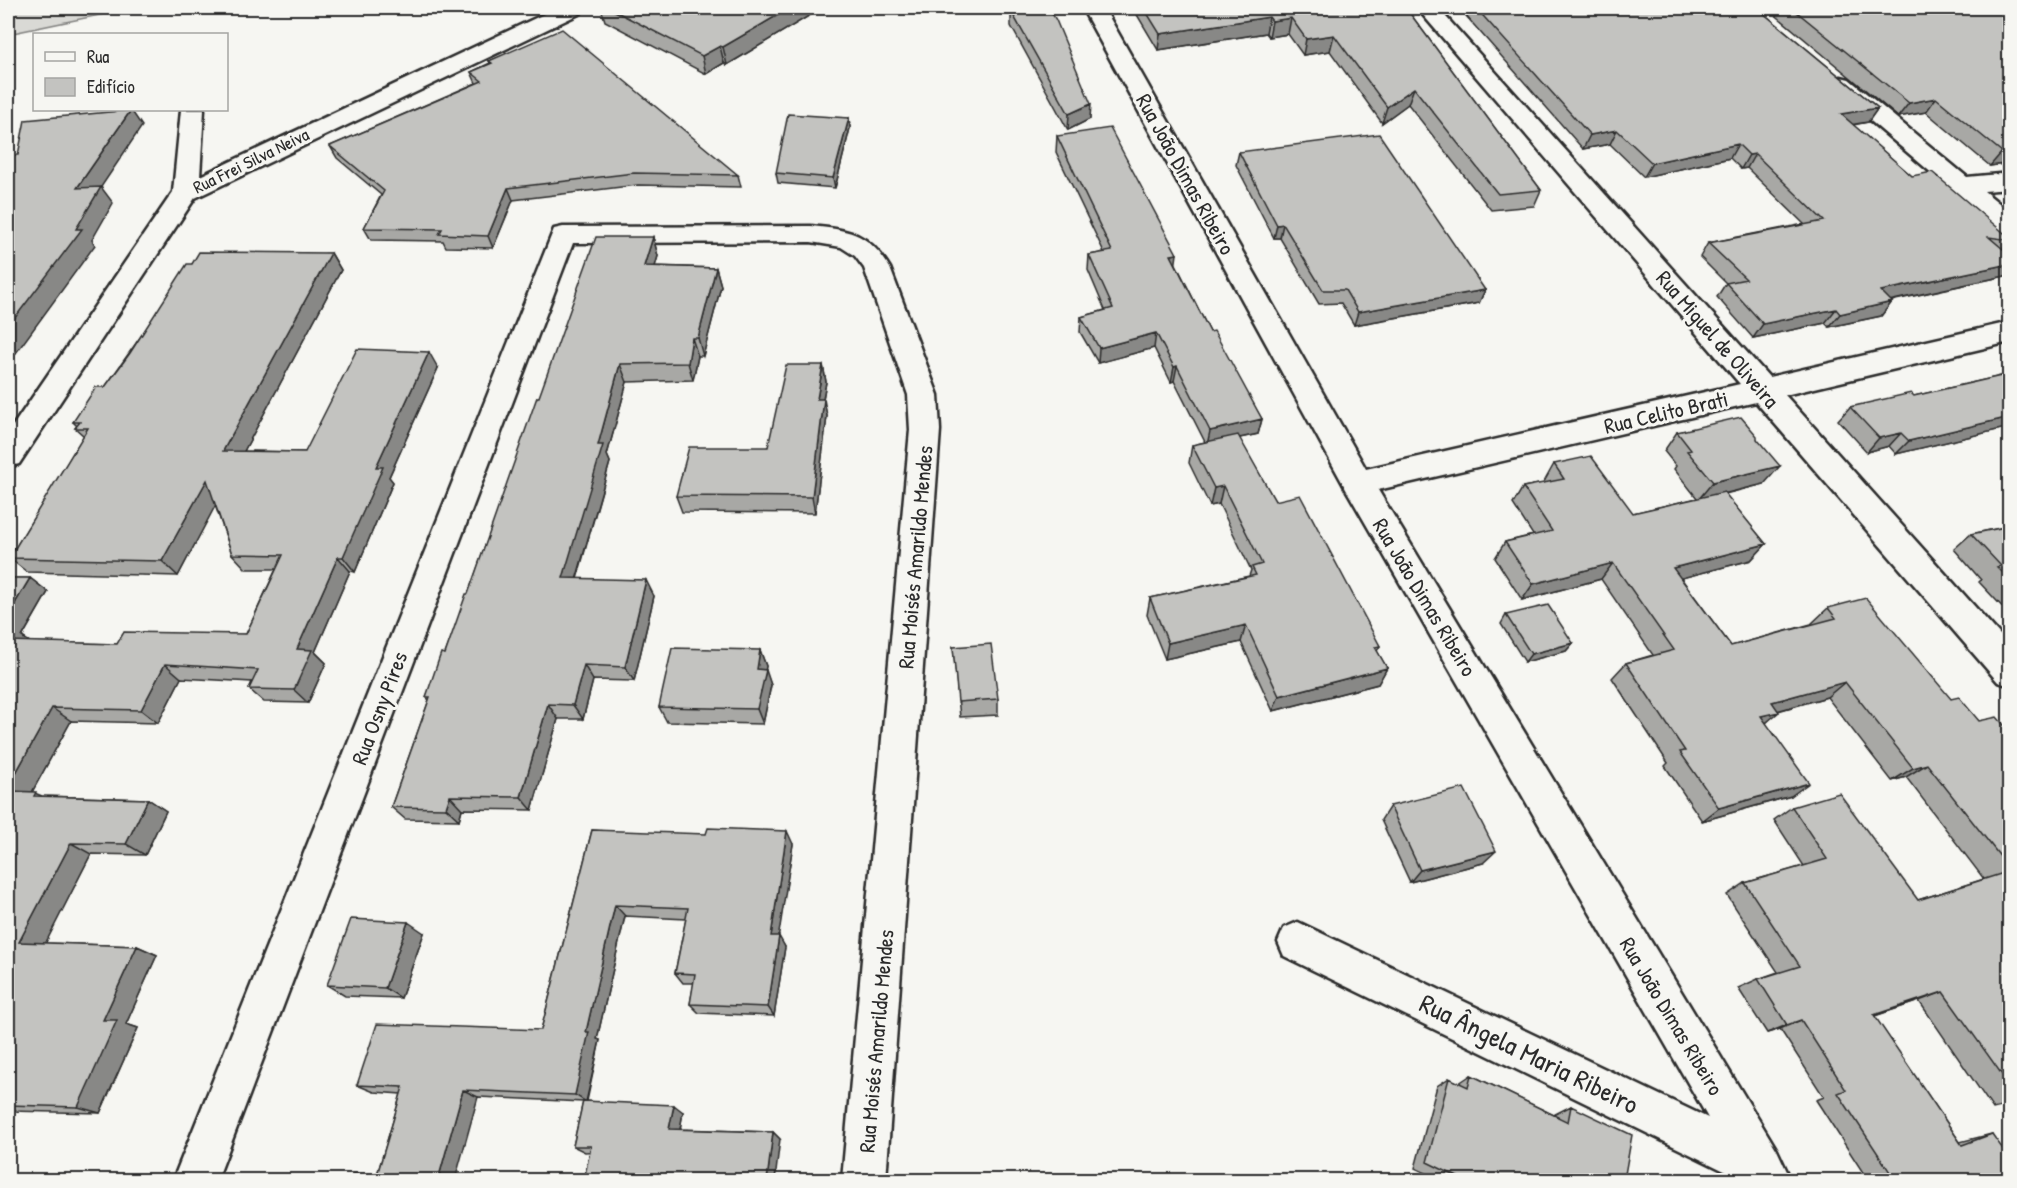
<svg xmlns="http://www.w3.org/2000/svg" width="2017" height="1188" font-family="'Patrick Hand',sans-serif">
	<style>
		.green { fill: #d9d9d5; stroke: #828280; stroke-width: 1.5 }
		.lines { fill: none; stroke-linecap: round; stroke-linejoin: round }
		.street-casing { stroke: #2b2b2b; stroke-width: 5 }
		.street { fill: #f6f6f2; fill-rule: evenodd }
		.wall { fill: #a8a8a5; stroke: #2b2b2b; stroke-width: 1.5 }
		.shaded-wall { fill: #888886; stroke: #2b2b2b; stroke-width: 1.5 }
		.building { fill: #c3c3c0; stroke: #2b2b2b; stroke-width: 1.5 }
		.labels { text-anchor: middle; stroke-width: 6; stroke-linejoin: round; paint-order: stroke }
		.far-street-label { font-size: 18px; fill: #2b2b2b; stroke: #f6f6f2 }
		.street-label { font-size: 22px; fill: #2b2b2b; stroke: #f6f6f2 }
		.near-street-label { font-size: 27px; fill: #2b2b2b; stroke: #f6f6f2 }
	</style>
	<rect width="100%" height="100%" fill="#f6f6f2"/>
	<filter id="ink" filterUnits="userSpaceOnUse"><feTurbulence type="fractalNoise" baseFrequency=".0167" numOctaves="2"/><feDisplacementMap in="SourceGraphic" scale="12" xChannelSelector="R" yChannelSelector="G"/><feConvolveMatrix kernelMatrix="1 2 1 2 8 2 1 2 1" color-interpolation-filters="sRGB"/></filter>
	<g filter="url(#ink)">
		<path class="green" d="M8 8H133L8 34Z"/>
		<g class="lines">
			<defs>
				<path id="street" d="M557 8H584L581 13 195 198 19 464 8 467V433L173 192 181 110H204L200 176Z
					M1082 8H1104L1366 469 1740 384 1417 8H1438L1769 377 2010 322V342L1785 395 2010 646V686L1998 682 1756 402 1378 490 1777 1150 1791 1180H1743L1284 956 1278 942 1284 928 1298 922 1708 1118 1347 491Z
					M1841 77 1849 79 1967 177 2010 173V189L1984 191 2010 212V234L2001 232 1833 89 1829 84 1833 79Z
					M811 226C850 230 869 233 890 268L938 395 940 430 886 1180H842L910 430 908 395 864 268 855 256 841 247 811 242 573 243 217 1180H173L554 229 563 227Z"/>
			</defs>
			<use href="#street" class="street-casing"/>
			<use href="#street" class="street"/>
		</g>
		<path class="wall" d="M601 8H822L727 65 724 63 706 74 605 21Z
			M1133 8H1406L1541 190 1534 206 1491 210 1408 104 1382 123 1330 51 1303 55 1288 34 1269 37 1266 33 1158 50Z
			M1459 8H1757L1878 108 1868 122 1853 125 1912 176 2010 238V244L2004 250 2010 255V272L2005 276 1891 301 1892 302 1881 316 1829 327 1825 323 1753 338 1717 297 1726 283 1700 257 1708 243 1804 224 1747 168 1741 169 1730 158 1644 177 1610 144 1583 149Z
			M1767 8H2010V163L1990 166 1926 112 1898 117Z
			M1011 11 1090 119 1068 130 1011 26Z
			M489 61 738 175 741 187 638 185 513 200 493 248 446 247 443 241 371 240 364 228 381 195 337 158 330 146 476 83 471 72 490 63Z
			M849 118 850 128 835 188 778 183 776 173Z
			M1057 136 1176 264 1210 332 1262 419 1258 434 1239 438 1275 501 1380 646 1377 651 1387 668 1378 684 1273 711 1241 642 1165 659 1147 615 1150 598 1249 576 1251 570 1219 504 1210 506 1189 463 1192 445 1205 442 1174 381 1171 382 1154 348 1098 363 1080 332 1081 317 1105 310 1088 270 1089 255 1104 252 1056 152Z
			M1239 152 1485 290 1479 303 1354 325 1341 303 1319 304 1280 238H1274L1236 165Z
			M653 237 658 256 655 266 716 268 721 286 703 356H698L693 380 627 382 607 455 610 462 577 579 654 596 634 681 593 680 583 719H558L532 810 462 809 459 820 405 819 391 807 429 700 426 697 445 654 468 594 539 397Z
			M331 253 341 270 244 451 305 452 438 368 389 477 393 482 355 572 350 571 315 652 326 663 308 703 264 702 249 689 252 682 181 678 158 723 71 721 32 792 42 796 148 799 166 811 145 855 91 854 45 943 137 946 157 955 126 1024 138 1028 100 1113 9 1111 8 1113V578H30L48 592 22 637 29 642 117 644 246 634 276 569H246L232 554 215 505 178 576 27 572 9 558 84 436 75 428 77 426 73 422 105 387 192 264Z
			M823 365 826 382 823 399 827 416 815 513 682 512 676 496 768 447Z
			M2010 374V427L1896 454 1889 446 1867 452 1838 420 1850 407 1914 396Z
			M1677 432 1757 439 1764 484 1725 494 1766 544 1751 560 1681 578 1731 646 1811 624 1828 608 1951 699 1979 721 2010 732V1105L1993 1109 1919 1001 1874 1016 1960 1142 1992 1134 2010 1180H1856L1866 1177 1816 1100 1824 1097 1780 1029 1767 1033 1738 988 1758 979 1778 972 1727 895 1745 883 1804 866 1774 820 1792 807 1918 900 1984 879 1906 777 1892 781 1827 697 1778 711 1766 723 1791 796 1702 821 1665 766 1668 763 1612 678 1626 663 1653 655 1601 579 1522 600 1495 558 1505 542 1533 535 1513 504 1523 487 1545 483 1544 482 1554 464 1633 513 1697 498 1674 469 1676 466 1664 451Z
			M2010 526V615L1979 582 1981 580 1954 549 1971 534Z
			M1506 615 1573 643 1566 651 1525 662 1501 624Z
			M953 647 998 699V715L960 717Z
			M760 650 766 666 765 670 771 685 763 724 667 722 659 707Z
			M1390 806 1483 863 1410 882 1381 820Z
			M592 830 793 844 778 936 785 947 774 1016 699 1013 690 1004 694 983H683L675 973 686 919 625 916 597 1039 600 1040 587 1101 683 1112 680 1129 773 1132 780 1139 585 1152 573 1146 583 1102 478 1097 377 1175 401 1094 374 1092 357 1085 541 1030Z
			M424 933 401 998 345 996 327 985Z
			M1471 1075 1554 1115 1555 1114 1571 1106 1624 1180H1441L1415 1168 1437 1086 1449 1078 1459 1083Z"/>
		<path class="shaded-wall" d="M790 8H822L727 65 723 47Z
			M1269 17 1266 33 1158 50 1160 34Z
			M1291 18 1288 34 1269 37 1272 21Z
			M1334 35 1330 51 1303 55 1306 39Z
			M720 46 724 63 706 74 702 56Z
			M1414 88 1408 104 1382 123 1387 107Z
			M1936 98 1926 112 1898 117 1909 103Z
			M1091 104 1090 119 1068 130 1069 114Z
			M1878 108 1868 122 1831 128 1841 114Z
			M131 110 142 126 101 187 113 203 92 240 95 245 8 364V327L76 229 77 188Z
			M849 118 850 128 835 188 833 178Z
			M1617 130 1610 144 1583 149 1590 135Z
			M1738 144 1730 158 1644 177 1652 163Z
			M2010 151V163L1990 166 2002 152Z
			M1755 154 1747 168 1741 169 1749 155Z
			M508 188 513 200 493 248 488 236Z
			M1283 224 1280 238H1274L1277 225Z
			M653 237 658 256 650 284 644 266Z
			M331 253 341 270 236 466 223 451Z
			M1177 254 1175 269 1171 255Z
			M2010 264V272L2005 276 1870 305 1881 291Z
			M716 268 721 286 703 356 698 338Z
			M1485 290 1479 303 1354 325 1358 312Z
			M1892 302 1881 316 1829 327 1840 314Z
			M1836 309 1825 323 1753 338 1763 324Z
			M1156 333 1154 348 1098 363 1099 348Z
			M692 338 698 356 693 380 688 363Z
			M429 352 438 368 389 477 393 482 355 572 343 557 376 467Z
			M620 364 627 382 607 455 610 462 572 594 563 578 598 445Z
			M823 365 826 382 820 416 817 399Z
			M1177 366 1174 381 1171 382 1174 367Z
			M824 399 827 416 815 513 812 497Z
			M2010 417V427L1896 454 1909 441Z
			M1262 419 1258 434 1207 445 1210 431Z
			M1901 433 1889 446 1867 452 1879 438Z
			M1780 466 1764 484 1698 500 1713 482Z
			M207 480 221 495 178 576 162 561Z
			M1223 486 1219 504 1210 506 1214 488Z
			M1766 544 1751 560 1659 584 1673 568Z
			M338 557 350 571 315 652 326 663 308 703 294 690 297 649Z
			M1613 563 1601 579 1522 600 1533 584Z
			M30 578 48 592 22 637 30 642 8 644V615Z
			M646 580 654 596 634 681 625 667Z
			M1246 625 1241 642 1165 659 1168 643Z
			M1573 643 1566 651 1525 662 1531 654Z
			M760 650 766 666 764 678 766 670 771 685 763 724 757 709V669Z
			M165 664 181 678 158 723 141 710Z
			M584 665 593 680 583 719 573 705Z
			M1387 668 1378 684 1273 711 1279 696Z
			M1845 682 1827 697 1755 717 1772 702Z
			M548 704 558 719 532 810 521 797Z
			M52 708 71 721 26 803 8 793V787Z
			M1779 712 1762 726 1761 716Z
			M1927 764 1906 777 1892 781 1913 768Z
			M1809 783 1791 796 1702 821 1719 808Z
			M450 796 462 809 459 820 446 808Z
			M148 799 166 811 145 855 126 844Z
			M787 831 793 844 777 946 771 936Z
			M71 843 91 854 41 952 19 942Z
			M1496 851 1483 863 1410 882 1420 870Z
			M615 905 625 916 597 1039 600 1040 586 1102 575 1095 586 1032Z
			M408 922 424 933 401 998 385 988Z
			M779 936 785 947 774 1016 768 1007Z
			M137 946 157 955 126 1024 138 1028 100 1113 78 1107 103 1020Z
			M1943 992 1919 1001 1851 1024 1874 1015Z
			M1801 1020 1780 1029 1767 1033 1787 1025Z
			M463 1090 478 1097 455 1180H438Z
			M674 1105 683 1112 679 1135 669 1129Z
			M773 1132 780 1139 775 1180H767Z"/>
		<path class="building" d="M609 8H790L723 47 720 46 702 56Z
			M1038 8H1049L1056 20 1091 104 1069 114 1011 11Z
			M1144 8H1406L1541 190 1498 194 1414 88 1387 107 1334 35 1306 39 1291 18 1272 21 1269 17 1160 34Z
			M1476 8H1757L1878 108 1841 114 1912 176 1932 172 2010 238V240L1989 237 2010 255V264L1881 291 1892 302 1840 314 1836 309 1763 324 1726 283 1746 279 1708 243 1824 221 1755 154 1749 155 1738 144 1652 163 1617 130 1590 135Z
			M1792 8H2010V151L2002 152 1936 98 1909 103Z
			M562 29 738 175 634 173 508 188 488 236 439 234 442 229 364 228 384 191 330 146 482 81 471 72 492 63 489 61Z
			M131 110 77 188 101 187 76 229H82L8 327V253L10 250H8V155H18L25 120Z
			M788 114 849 118 833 178 776 173Z
			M1110 128 1177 254 1171 255 1210 332 1214 331 1262 419 1210 431 1177 366 1174 367 1156 333 1099 348 1081 317 1113 308 1089 255 1112 251 1057 136Z
			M1379 134 1485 290 1358 312 1345 290H1323L1283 224 1277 225 1239 152Z
			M596 237H653L644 266 716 268 698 338H692L688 363 620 364 598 445H603L563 578 646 580 625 667 584 665 573 705 548 704 521 797 450 796 446 808 391 807 430 697H426L441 653 445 654 466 594H468L537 397H539Z
			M199 252 331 253 223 451 305 452 357 349 429 352 376 467H383L343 557H338L297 649 312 650 294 690 249 689 258 670 165 664 141 710 52 708 8 787V641L117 644 124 632 246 634 283 555 232 554 207 480 162 561 9 558 88 428H75L80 422H73L96 387H105L130 353 187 264H192Z
			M786 365H823L817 399H824L812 497 676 496 689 447H768Z
			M2010 374V417L1909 441 1901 433 1879 438 1850 407 1911 393 1914 396Z
			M1741 417 1757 436V439L1780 466 1713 482 1687 451 1691 450 1677 432Z
			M1238 435 1275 501 1300 495 1380 646 1375 647 1387 668 1279 696 1246 625 1168 643 1150 598 1256 575 1252 567 1262 564 1223 486 1214 488 1192 445Z
			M1591 456 1633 513 1724 492 1766 544 1673 568 1731 646 1836 618 1828 608 1866 598 1951 699 1959 697 1979 721 1997 717 2010 732V869L1927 764 1913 768 1845 682 1772 702 1779 712 1761 716 1809 783 1719 808 1680 752 1685 751 1626 663 1674 650 1613 563 1533 584 1505 542 1552 531 1523 487 1564 479 1554 464Z
			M2010 526V580L1997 567 2001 566 1971 534Z
			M8 578H30L8 615Z
			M1548 605 1573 643 1531 654 1506 615Z
			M8 629H11L8 635Z
			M991 644 998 699 958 702 953 647Z
			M672 648 760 650 757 669 766 670 757 709 659 707Z
			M1464 788 1496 851 1420 870 1390 806Z
			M8 791 36 792 34 796 148 799 126 844 71 843 19 942 137 946 103 1020H117L78 1107 8 1105Z
			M1839 793 1918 900 2010 871V1086L1943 992 1874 1015 1962 1145 1992 1134 2010 1159V1180H1883L1880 1175 1890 1172 1838 1093 1846 1090 1801 1020 1787 1025 1758 979 1800 966 1745 883 1827 859 1792 807Z
			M708 828 787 831 771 936H779L768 1007 690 1004 695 974 675 973 688 908 615 905 586 1032H589L575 1095 463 1090 438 1180H351L353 1174 377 1175 403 1087 357 1085 377 1024 541 1030 592 830 706 834Z
			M351 919 408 922 385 988 327 985Z
			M1471 1075 1568 1122 1571 1106 1632 1135 1624 1180H1462V1179L1427 1162 1449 1078 1468 1087Z
			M583 1101 674 1105 669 1129 773 1132 767 1180H584L591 1146H573Z"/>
	</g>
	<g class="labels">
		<g class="far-street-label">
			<text transform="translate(251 161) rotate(-26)" y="6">Rua Frei Silva Neiva</text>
		</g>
		<g class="street-label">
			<text transform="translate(1186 174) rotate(61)" y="8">Rua João Dimas Ribeiro</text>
			<text transform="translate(1718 339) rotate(49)" y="8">Rua Miguel de Oliveira</text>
			<text transform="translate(1666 412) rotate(-13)" y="8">Rua Celito Brati</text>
			<text transform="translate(915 557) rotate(-85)" y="8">Rua Moisés Amarildo Mendes</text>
			<text transform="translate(1425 597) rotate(59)" y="8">Rua João Dimas Ribeiro</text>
			<text transform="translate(379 708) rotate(-69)" y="8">Rua Osny Pires</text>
			<text transform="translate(1672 1016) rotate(59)" y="8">Rua João Dimas Ribeiro</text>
			<text transform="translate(876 1041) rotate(-85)" y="8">Rua Moisés Amarildo Mendes</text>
		</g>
		<g class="near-street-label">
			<text transform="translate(1529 1054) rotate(26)" y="9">Rua Ângela Maria Ribeiro</text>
		</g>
	</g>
	<rect width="2017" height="1188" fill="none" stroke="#f6f6f2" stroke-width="30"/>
	<rect x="15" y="15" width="1987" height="1158" fill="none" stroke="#2b2b2b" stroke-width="2" filter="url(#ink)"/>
	<rect x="33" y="33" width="195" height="78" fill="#f6f6f2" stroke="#a5a5a2" stroke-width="1.5"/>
	<rect x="45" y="52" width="30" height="9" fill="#f6f6f2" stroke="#a5a5a2" stroke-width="1.5"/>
	<text x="87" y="63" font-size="18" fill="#2b2b2b">Rua</text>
	<rect x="45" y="78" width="30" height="18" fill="#c3c3c0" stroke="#a5a5a2" stroke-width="1.5"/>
	<text x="87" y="93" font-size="18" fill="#2b2b2b">Edifício</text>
</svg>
